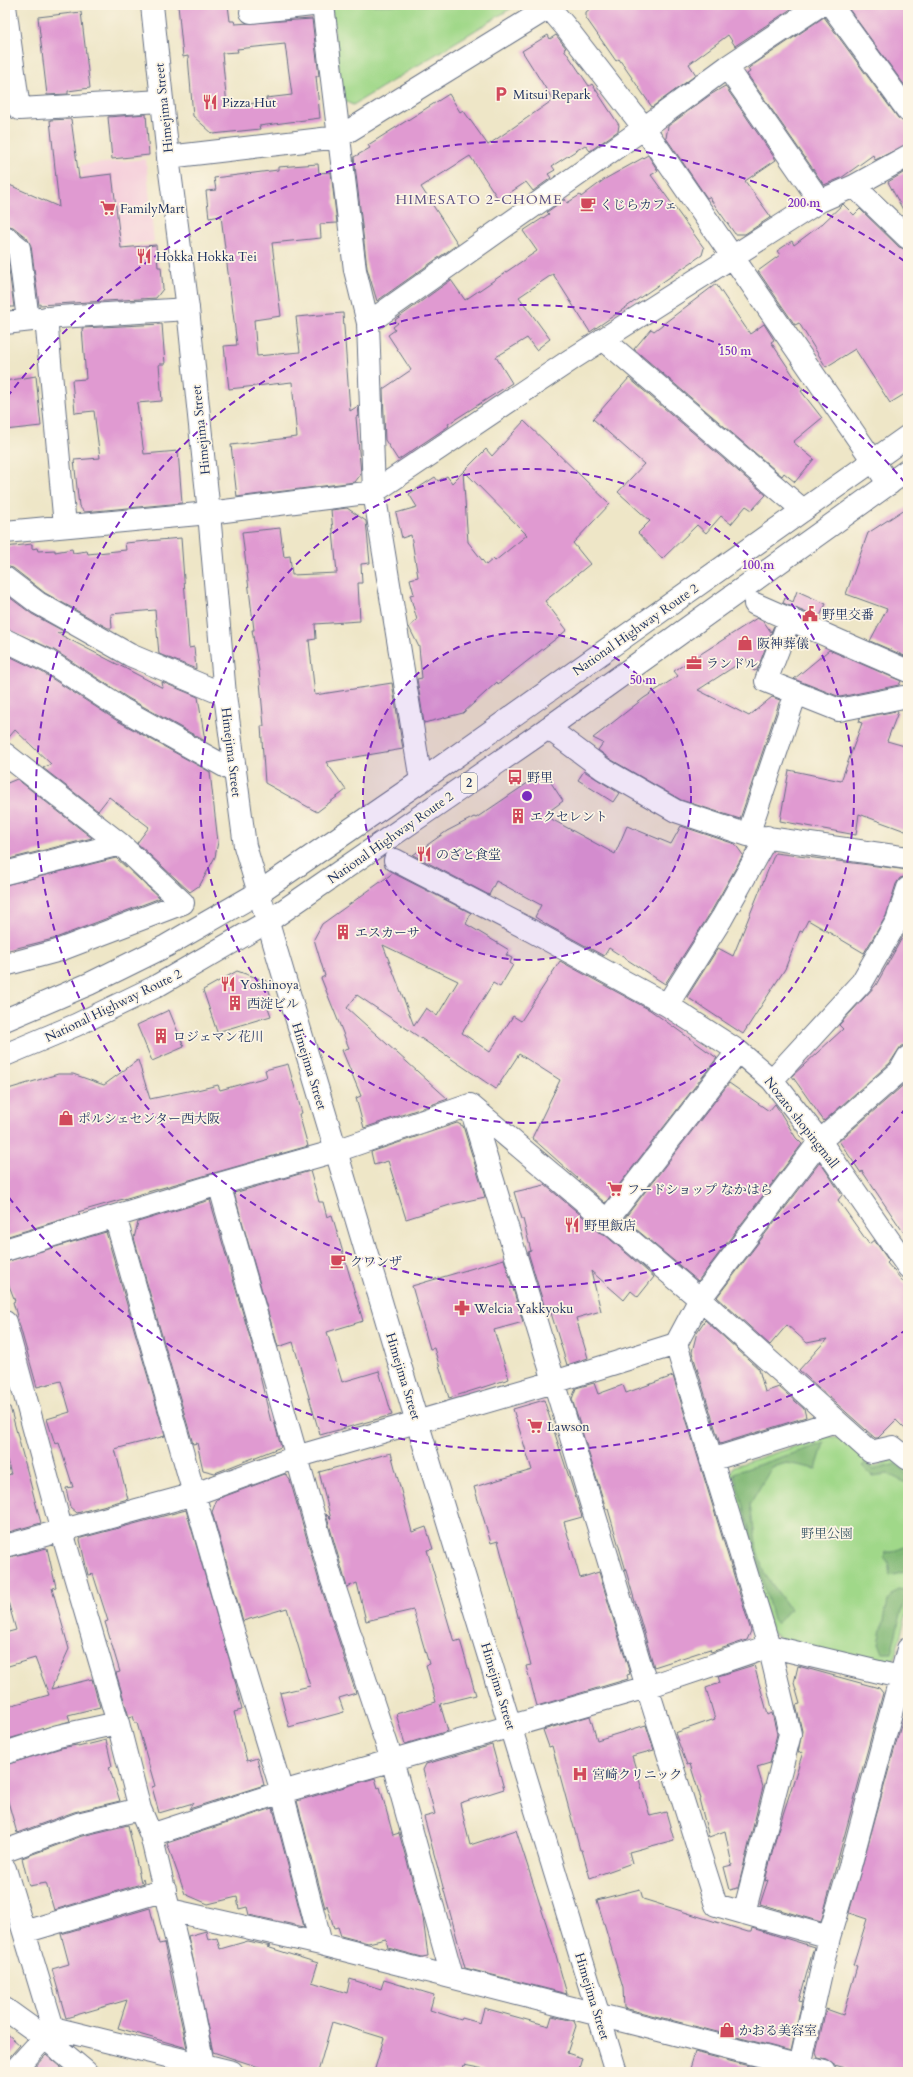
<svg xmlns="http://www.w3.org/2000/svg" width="913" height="2077" font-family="Cardo,'Noto Serif JP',serif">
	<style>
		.built { fill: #f5cfdb }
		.green { fill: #a0d889; stroke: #5e8474 }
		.forest { fill: #80b875; stroke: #4e746a }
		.building { fill: #e09ad1; fill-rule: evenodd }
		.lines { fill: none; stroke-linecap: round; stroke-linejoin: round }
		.minor-casing { stroke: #656f83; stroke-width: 24 }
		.major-casing { stroke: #656f83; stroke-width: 24 }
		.highway-casing { stroke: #656f83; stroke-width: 24 }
		.minor { stroke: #fff; stroke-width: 22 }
		.major { stroke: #fff; stroke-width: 22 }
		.highway { stroke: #fff; stroke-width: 22 }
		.ring { fill: none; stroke: #7b2cbf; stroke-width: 2; stroke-dasharray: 7 5 }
		.labels { text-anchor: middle; stroke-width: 3.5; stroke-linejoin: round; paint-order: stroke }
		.shield { fill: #fcf5e5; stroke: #5e6a86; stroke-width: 1 }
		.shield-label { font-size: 12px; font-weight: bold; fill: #1b2f5e }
		.poi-label { font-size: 13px; fill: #1b2f5e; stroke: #fcf5e5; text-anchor: start }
		.street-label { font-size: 13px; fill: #1b2f5e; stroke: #fcf5e5 }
		.park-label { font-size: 13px; fill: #3c5969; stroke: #fcf5e5 }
		.neighbourhood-label { font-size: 14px; letter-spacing: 1px; fill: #605486; stroke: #fcf5e5 }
		.centre { fill: #7b2cbf; stroke: #fcf5e5; stroke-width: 2 }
		.ring-label { font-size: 12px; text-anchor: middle; font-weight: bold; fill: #7b2cbf; stroke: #fcf5e5; stroke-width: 3.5; stroke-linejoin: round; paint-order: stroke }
	</style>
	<rect width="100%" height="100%" fill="#fcf5e5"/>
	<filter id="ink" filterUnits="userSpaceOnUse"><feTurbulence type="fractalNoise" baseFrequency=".025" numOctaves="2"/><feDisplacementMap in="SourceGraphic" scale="8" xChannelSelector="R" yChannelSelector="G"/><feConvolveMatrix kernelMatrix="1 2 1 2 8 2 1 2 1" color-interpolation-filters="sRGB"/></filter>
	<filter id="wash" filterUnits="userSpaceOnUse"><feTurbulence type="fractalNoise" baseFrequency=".012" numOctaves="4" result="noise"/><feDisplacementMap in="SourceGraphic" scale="16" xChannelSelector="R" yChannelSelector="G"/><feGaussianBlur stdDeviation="0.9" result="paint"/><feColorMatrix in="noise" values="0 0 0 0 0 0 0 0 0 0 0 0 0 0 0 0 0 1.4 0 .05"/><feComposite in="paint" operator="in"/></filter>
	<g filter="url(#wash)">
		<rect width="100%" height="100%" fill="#eee6c7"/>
		<path class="built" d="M146 159 154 242 65 251 87 214 81 165Z"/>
		<path class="green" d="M331 5H515V6L353 105 342 100Z
			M828 1436 842 1439 875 1467 894 1458 908 1467V1610L893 1663 884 1668 784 1642 772 1632 727 1479 734 1466Z"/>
		<path class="forest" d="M824 1443 816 1469 787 1463 772 1467 750 1504 757 1550 764 1573 790 1609 777 1624 773 1619 734 1473Z
			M865 1463 874 1470 896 1464 908 1476V1484L888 1474 872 1476 862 1466Z
			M908 1545V1571L890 1576 888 1561 884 1558 886 1552H893Z
			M899 1589 907 1591 891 1653H883L879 1643 888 1601 892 1594Z"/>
		<g id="blocks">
			<path class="building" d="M178 5H228L230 21H234L235 24 312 19 319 76H316L320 118 259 126 260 129 213 134 193 116 188 56 183 57ZM285 44 292 95 266 98 267 102 227 106 222 53 238 52 237 49Z
				M595 5H797L735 46 728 35 689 64 696 75 652 107 619 59 616 61 586 18V12Z
				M846 5H908V90Z
				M81 12 90 88 68 91V94L47 95 38 17Z
				M824 17 898 118 908 123V144L875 160 873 155 841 178 824 185 747 74 750 72 748 69 750 67Z
				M548 35 550 39 556 35 566 48 564 49 589 86 592 84 619 125 618 131 590 151 585 145 552 166 555 170 548 174 551 178 533 191 526 182 499 200 470 156 421 187 458 244 377 301 367 268 354 157 370 148 368 145 449 94 460 112 463 110 488 145 553 100 522 51Z
				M725 86 776 160 745 181 771 217 745 234H735L709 197 707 198 666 138 668 126 710 95Z
				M146 114 149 155 112 159 108 117Z
				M71 119 79 178 112 174 121 248 156 245 158 267H161L163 289 156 298 39 305 31 246 27 238 13 227 5 225V183L59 207 50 120Z
				M648 155 658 171 651 175 704 248 702 255 590 332 553 274 519 297 550 339 536 350 527 338 496 357 512 383 448 424 449 426 398 460 385 440 383 389 411 370 388 335 395 330 393 327 398 323 395 320 451 280 465 300 537 251 523 231 549 214 547 212 565 199 567 203 580 195 581 197 605 179Z
				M318 164 319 173 331 172 337 223 320 224 321 238 272 243 281 316 254 320 257 356 300 352 296 317 343 313 350 411 358 406 359 416 356 417 361 474 355 482 237 497 231 445 297 437 292 382 229 389 224 346 237 345 221 216 209 218 206 191 216 190 214 178 278 170V167Z
				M908 170V219L888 182Z
				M843 204 854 215 860 209 899 247 908 250V392L890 403 855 349 826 367 799 323 795 325 758 271 780 255 777 251 792 241 794 245 822 224Z
				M5 253 7 255 14 307H5Z
				M716 284 750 334 764 324 774 340 771 342 803 390 801 391 822 418 793 442 814 459 795 482 784 473 782 476 634 349 651 329 654 331Z
				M162 324 165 364H159L162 401 137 403 144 454 178 451 182 503 84 512 79 506 74 460 100 458 94 411 75 413 72 380 86 379 82 328Z
				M36 376 41 426 5 430V381Z
				M629 378 766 495 752 510 746 506 731 524 721 516 706 533 697 525 662 559 638 533 650 521 618 492 644 464 593 419Z
				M524 421 610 504 573 543 590 564 545 601 567 630 498 684 497 682 463 713 424 723 417 679 422 678 419 647 409 627 417 620 410 595 414 594 410 579 418 577 411 535 402 538 396 513 417 507 409 494 435 477 438 481 447 476 452 483 463 472 468 542 486 565 493 559 495 561 527 535 464 471 486 449 492 456Z
				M908 507V654L907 657 870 641 887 609 846 594 868 533Z
				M347 508 366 521 370 563 361 564 362 583H358L360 621 315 624 316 639 309 640 315 695 392 683 403 749 326 762 346 790 317 812 265 783 261 726H264L259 671 252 630H254L242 532 280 528 284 557 290 556 292 575 337 573 331 510Z
				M181 538 189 648 194 647 196 669 159 654 155 610 111 614 112 628H108L45 593 13 568 5 566V547L32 544V549L37 548 38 551 55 550V552L72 549 73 553 87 551 88 554 126 550 125 543Z
				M797 591 826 604 819 618 783 603 785 598 793 602Z
				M5 594 32 614 65 632 57 633 163 688 162 682 198 697 205 741 128 698 54 650 5 628Z
				M757 618 764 622 771 632 774 626 757 670 754 671 746 659 698 690 749 716 772 697 780 700 740 819 681 800 610 759 598 750 603 743 593 738 644 698 678 676 674 671Z
				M797 636 805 639 792 647Z
				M829 650 901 681 899 685 840 697 794 679Z
				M5 654 42 672 116 720 210 772 218 842 215 857 200 885 190 892 137 843 149 827 109 797 98 811 43 768 51 764 15 730 5 742Z
				M896 711 898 712 887 741 908 747V832L859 814 856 835 780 821 789 770 841 781 862 723 859 722 860 718Z
				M584 771 619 793 613 802 578 780Z
				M544 772 563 801 544 815 615 854 627 826 671 844 681 826 735 844 743 855 711 912 665 984 609 948 604 956 549 926 535 917 541 905 496 881 489 895 413 855 447 831 474 817 476 818Z
				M17 779 92 838 5 860V784Z
				M775 853 908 870V876L900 878 896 884 886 916 864 953 808 920 802 932 800 931 785 969 743 1034 687 997 718 948 733 956Z
				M116 858 160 898 53 939 5 951V885Z
				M393 873 471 913 466 924 509 950 506 955 512 958 510 963 513 965 500 987 493 983 462 1033 490 1052 513 1016 521 1021 560 961 650 1010 717 1058 605 1203 532 1138 560 1080 519 1054 496 1089 357 995 347 1008 448 1099 364 1128 356 1098 361 1096 342 1050 349 1048 321 978 325 976 314 939 322 924ZM383 945 458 981 437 1016 426 1008 414 1026Z
				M908 927V1045L901 1046 890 1063 824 1121 792 1076 843 1029 839 1025 876 985Z
				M237 971 266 981 272 1000 266 1002 271 1016 217 1032 203 990Z
				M169 1010 184 1047 152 1061 137 1025Z
				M138 1060 150 1099 193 1090V1091L218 1085 220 1090 267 1077 265 1070 288 1064 302 1113 299 1114 308 1146 78 1212 80 1214 5 1237V1090L58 1074H73L104 1085Z
				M908 1081V1239L862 1171 861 1173 839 1141Z
				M729 1083 769 1111 775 1104 796 1138 802 1144 698 1281 624 1219Z
				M457 1123 463 1126 485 1197 453 1204 406 1219 388 1161 374 1165 371 1152Z
				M820 1162 842 1195 838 1200 869 1244 874 1240 889 1261 887 1263 908 1287V1432L896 1420 878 1438H875L799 1370 827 1339 807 1343 787 1325 770 1345 717 1297Z
				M310 1171 319 1202H323L327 1217 332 1215 363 1321 327 1332 342 1382 379 1371 392 1415 320 1435 293 1342 278 1347 234 1193Z
				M545 1185 594 1226 598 1232 604 1234 654 1277 638 1297 631 1291 624 1300 591 1271 601 1311 576 1318 588 1358 567 1365 551 1313 547 1315 528 1252 531 1251 523 1219H522L514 1192Z
				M210 1200 255 1355 271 1422 274 1421 281 1447 215 1473 203 1470 197 1443 193 1444 134 1238 138 1222Z
				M106 1232 165 1436 115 1449 128 1499 77 1513 70 1507 66 1488 73 1487 59 1443 55 1444 47 1419 70 1412 61 1381 37 1387 13 1302 15 1301 5 1275V1262Z
				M504 1259 523 1322 494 1330 509 1379 449 1398 434 1348 430 1349 412 1286Z
				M705 1320 759 1369 765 1392 779 1387 804 1409 806 1417 720 1444 692 1352 697 1332Z
				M673 1376 751 1631 747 1640 711 1652 710 1649 654 1667 608 1509H606L572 1399 576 1388 594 1383 598 1394 623 1385 626 1393Z
				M544 1400 582 1517 564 1522 580 1578 599 1572 630 1674 627 1675 628 1679 537 1706 526 1666 531 1665 498 1541 491 1543 474 1487 532 1470 513 1409Z
				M5 1407H10L41 1523 5 1533V1476L11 1474 5 1454Z
				M391 1453 412 1532 426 1527 433 1549 427 1550 454 1642 460 1640 476 1695 440 1704 448 1731 405 1744 396 1714 436 1702 426 1665 429 1664 413 1610 366 1621 357 1583 347 1587 343 1573 326 1514 331 1519 319 1472Z
				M285 1474 290 1480 319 1581 356 1693 339 1698 344 1712 289 1727 280 1693 310 1686 287 1608 243 1621 212 1512 217 1499Z
				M186 1510 233 1672 242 1710 234 1712 247 1761 257 1758 264 1785 189 1809 193 1803 159 1813 152 1787 155 1786 137 1723H135L133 1716 129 1717 116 1673 120 1672 105 1622 108 1621 93 1574 88 1575 80 1540 81 1538Z
				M47 1548 56 1587 52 1588 69 1649 51 1689 92 1679 100 1707 68 1715 70 1721 5 1740V1707L49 1695 35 1658 5 1667V1633L16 1630 5 1591V1558Z
				M754 1665 768 1715 772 1713 777 1734 770 1763 757 1767 763 1787 738 1888 730 1890 724 1867 732 1865 725 1831 709 1837 699 1799H701L690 1764 687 1765 675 1733 715 1719 706 1688 720 1683 718 1676Z
				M798 1666 879 1688 883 1693 821 1922 760 1904 768 1880 765 1881 778 1830 803 1752 798 1753 802 1731 796 1705 800 1704 794 1683Z
				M590 1716 597 1740 646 1725 654 1750 632 1756 650 1816 666 1812 674 1840 629 1852 632 1863 590 1878 582 1850H580L552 1746 549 1747 543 1730Z
				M903 1718 908 1724V2072H857L834 2065 827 2060 818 2058 816 2053 826 2009 843 2015 857 1966 853 1965 867 1919 849 1913Z
				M106 1740 112 1766 109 1767 120 1801 74 1812 17 1833 5 1791V1765L61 1748 77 1745 78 1747Z
				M492 1745 504 1789 460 1803 470 1845 516 1830 554 1948 567 1994 465 1968 424 1817 435 1814 423 1770 426 1764Z
				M375 1778 378 1788 380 1787 393 1835 399 1833 423 1918 428 1956 422 1957 388 1948 386 1939 368 1943 341 1936 338 1927 334 1928 327 1905 325 1908 297 1801Z
				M273 1808 304 1927 249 1915 247 1907 239 1909 237 1897 208 1904 185 1894 167 1843Z
				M128 1825 141 1882 143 1879 144 1883 54 1910 46 1883 29 1886 22 1858 82 1836Z
				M640 1889 643 1899 748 1932H751L752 1928 814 1947 799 2001 802 2002 791 2051 624 2008 623 1988 597 1900Z
				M150 1908 159 1944 164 1943 187 2048 118 2028 127 2000 66 2018 52 1969 69 1964 61 1934Z
				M206 1931 208 1940 217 1938 220 1949 248 1941 271 1946 267 1947 318 1963 312 1982 347 1993 350 1979 381 1989 384 1980 434 1995 430 2010 461 2020 462 2018 480 2023 484 2008 549 2026 552 2016 574 2021 576 2026 567 2053 582 2058 578 2072H499L464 2065 462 2072H374L384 2038 332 2022 318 2072H274L213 2052 188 1936Z
				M5 2032 20 2045 5 2062Z
				M695 2052 764 2070 761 2072H689Z
				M46 2055 66 2072H30Z"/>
		</g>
	</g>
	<g filter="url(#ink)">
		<use href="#blocks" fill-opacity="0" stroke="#656f83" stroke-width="1"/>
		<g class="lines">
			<defs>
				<path id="minor" d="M323 5 355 270 368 323 374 492 421 781
					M547 5 565 26 644 128 889 484
					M831 5 908 111
					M5 6 19 109 162 101
					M251 12 312 5
					M727 67 820 201
					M168 157 339 137 553 5
					M854 186 908 238
					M5 237 19 248 28 320
					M46 318 65 526
					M5 323 59 317 188 309
					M368 323 644 128 727 67 820 5
					M603 339 803 510
					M5 532 209 513 374 492 572 359 820 201 854 186 908 156
					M5 578 38 603 130 655 225 695
					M755 604 908 671
					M790 618 766 681 839 710 903 697
					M5 640 48 661 122 709 235 772
					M548 728 603 769 676 811 748 835 908 858
					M5 754 120 844 183 903 57 951 5 965
					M748 835 796 693
					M395 860 530 930 667 1005 738 1051 772 1080 820 1141 908 1267
					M5 873 120 844
					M667 1005 722 918 767 837
					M772 1080 862 982 897 921 908 888
					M470 1105 647 1687 716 1905 829 1937
					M219 1184 331 1577 392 1760 452 1976
					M115 1216 234 1634 282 1792 321 1944
					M606 1222 738 1051
					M5 1250 219 1184 336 1151 470 1105 700 1299 871 1452 893 1447 908 1459
					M5 1322 62 1532 118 1723 140 1809 151 1835 185 1976 203 2064
					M676 1344 769 1646 790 1734 744 1913
					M711 1460 836 1421
					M5 1546 195 1494 296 1457 554 1382 676 1344 700 1299 820 1141 900 1071 908 1057
					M5 1753 58 1736 118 1723
					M151 1835 282 1792 647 1687 769 1646 908 1679
					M5 1851 78 1824 140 1809
					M5 1869 53 2028
					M170 1910 321 1944 824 2072
					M24 1932 165 1890
					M5 2009 44 2037 86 2072
					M53 2028 232 2072
					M800 2066 829 1937 849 1870 908 1649
					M13 2072 53 2028"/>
				<path id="major" d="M152 5 168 157 188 309 209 513 225 695 245 846 411 1402 616 2072"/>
				<path id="highway" d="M5 1020 89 984 166 946 258 893 421 781 908 436
					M5 1055 76 1025 155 987 267 922 548 728 908 470"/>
			</defs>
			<use href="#minor" class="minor-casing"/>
			<use href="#major" class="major-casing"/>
			<use href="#highway" class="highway-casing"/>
			<use href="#minor" class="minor"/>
			<use href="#major" class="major"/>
			<use href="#highway" class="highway"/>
		</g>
	</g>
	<circle cx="527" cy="796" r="164" fill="#7b2cbf" fill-opacity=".12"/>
	<g class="ring">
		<circle cx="527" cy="796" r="164"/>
		<circle cx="527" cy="796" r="327"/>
		<path d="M906 1108A491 491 0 1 1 906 484"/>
		<path d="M907 1329A655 655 0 0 1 7 1195M7 397A655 655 0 0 1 907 263"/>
	</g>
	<defs>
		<symbol id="parking-bare" viewBox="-9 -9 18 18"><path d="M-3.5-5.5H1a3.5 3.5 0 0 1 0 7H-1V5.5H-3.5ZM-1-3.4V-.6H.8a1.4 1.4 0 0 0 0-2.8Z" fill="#d1495b" stroke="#fcf5e5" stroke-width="2.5" paint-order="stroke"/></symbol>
		<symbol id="restaurant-bare" viewBox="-9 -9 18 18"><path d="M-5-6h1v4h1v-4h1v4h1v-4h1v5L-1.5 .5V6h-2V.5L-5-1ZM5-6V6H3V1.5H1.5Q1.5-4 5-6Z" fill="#d1495b" stroke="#fcf5e5" stroke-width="2.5" paint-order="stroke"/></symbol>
		<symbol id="cafe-bare" viewBox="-9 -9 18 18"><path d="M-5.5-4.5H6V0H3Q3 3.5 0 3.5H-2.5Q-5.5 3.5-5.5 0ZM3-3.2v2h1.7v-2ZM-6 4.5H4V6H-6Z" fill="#d1495b" stroke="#fcf5e5" stroke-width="2.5" paint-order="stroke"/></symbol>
		<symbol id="supermarket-bare" viewBox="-9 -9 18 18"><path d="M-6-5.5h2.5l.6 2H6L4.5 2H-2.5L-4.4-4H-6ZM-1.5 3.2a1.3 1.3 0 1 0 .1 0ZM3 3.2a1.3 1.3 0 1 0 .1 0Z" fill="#d1495b" stroke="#fcf5e5" stroke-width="2.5" paint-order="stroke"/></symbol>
		<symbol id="civic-bare" viewBox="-9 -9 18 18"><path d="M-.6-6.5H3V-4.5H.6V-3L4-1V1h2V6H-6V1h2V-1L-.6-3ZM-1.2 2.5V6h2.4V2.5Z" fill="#d1495b" stroke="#fcf5e5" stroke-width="2.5" paint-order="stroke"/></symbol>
		<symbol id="shop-bare" viewBox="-9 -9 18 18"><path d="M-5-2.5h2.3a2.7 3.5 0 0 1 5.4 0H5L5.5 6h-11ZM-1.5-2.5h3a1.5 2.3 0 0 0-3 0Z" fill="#d1495b" stroke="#fcf5e5" stroke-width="2.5" paint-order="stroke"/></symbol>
		<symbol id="office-bare" viewBox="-9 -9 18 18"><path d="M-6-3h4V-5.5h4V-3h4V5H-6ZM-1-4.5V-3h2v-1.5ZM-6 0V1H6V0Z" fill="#d1495b" stroke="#fcf5e5" stroke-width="2.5" paint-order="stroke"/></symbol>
		<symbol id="bus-bare" viewBox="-9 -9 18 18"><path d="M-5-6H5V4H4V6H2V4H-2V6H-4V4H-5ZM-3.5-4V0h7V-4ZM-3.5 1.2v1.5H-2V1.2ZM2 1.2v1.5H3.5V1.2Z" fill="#d1495b" stroke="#fcf5e5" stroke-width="2.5" paint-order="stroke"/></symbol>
		<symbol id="building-bare" viewBox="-9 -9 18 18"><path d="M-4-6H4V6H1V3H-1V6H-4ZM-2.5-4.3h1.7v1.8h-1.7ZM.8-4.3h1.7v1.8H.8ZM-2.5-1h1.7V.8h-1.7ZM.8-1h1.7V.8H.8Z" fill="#d1495b" stroke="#fcf5e5" stroke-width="2.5" paint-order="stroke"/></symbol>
		<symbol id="pharmacy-bare" viewBox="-9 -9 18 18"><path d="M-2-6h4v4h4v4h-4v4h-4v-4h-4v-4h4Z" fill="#d1495b" stroke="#fcf5e5" stroke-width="2.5" paint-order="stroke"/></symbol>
		<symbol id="hospital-bare" viewBox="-9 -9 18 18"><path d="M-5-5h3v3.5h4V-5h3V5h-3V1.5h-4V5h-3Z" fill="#d1495b" stroke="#fcf5e5" stroke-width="2.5" paint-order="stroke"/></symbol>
	</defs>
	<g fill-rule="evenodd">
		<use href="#parking-bare" x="490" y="83" width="22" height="22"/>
		<use href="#restaurant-bare" x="199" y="91" width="22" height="22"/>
		<use href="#cafe-bare" x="577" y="193" width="22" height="22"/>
		<use href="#supermarket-bare" x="97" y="197" width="22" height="22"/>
		<use href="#restaurant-bare" x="133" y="245" width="22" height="22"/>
		<use href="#civic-bare" x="799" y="603" width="22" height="22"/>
		<use href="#shop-bare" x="734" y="632" width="22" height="22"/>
		<use href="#office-bare" x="683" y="652" width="22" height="22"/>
		<use href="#bus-bare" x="504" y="766" width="22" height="22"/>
		<use href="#building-bare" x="507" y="805" width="22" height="22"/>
		<use href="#restaurant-bare" x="413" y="843" width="22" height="22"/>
		<use href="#building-bare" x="332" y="921" width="22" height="22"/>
		<use href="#restaurant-bare" x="217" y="973" width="22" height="22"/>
		<use href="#building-bare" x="224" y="992" width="22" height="22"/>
		<use href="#building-bare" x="150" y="1025" width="22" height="22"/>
		<use href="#shop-bare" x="55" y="1107" width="22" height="22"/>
		<use href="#supermarket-bare" x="604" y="1178" width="22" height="22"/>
		<use href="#restaurant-bare" x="561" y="1214" width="22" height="22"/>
		<use href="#cafe-bare" x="327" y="1250" width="22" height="22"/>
		<use href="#pharmacy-bare" x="451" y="1297" width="22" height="22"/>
		<use href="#supermarket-bare" x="524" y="1415" width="22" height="22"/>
		<use href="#hospital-bare" x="569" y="1763" width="22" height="22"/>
		<use href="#shop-bare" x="716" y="2019" width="22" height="22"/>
	</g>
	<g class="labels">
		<rect class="shield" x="461" y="773" width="16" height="20" rx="3"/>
		<g class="shield-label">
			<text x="469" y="787">2</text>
		</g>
		<g class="poi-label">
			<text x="513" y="99">Mitsui Repark</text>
			<text x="222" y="107">Pizza Hut</text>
			<text x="600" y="209">くじらカフェ</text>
			<text x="120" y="213">FamilyMart</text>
			<text x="156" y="261">Hokka Hokka Tei</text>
			<text x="822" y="619">野里交番</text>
			<text x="757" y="648">阪神葬儀</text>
			<text x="706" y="668">ランドル</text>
			<text x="527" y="782">野里</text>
			<text x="530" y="821">エクセレント</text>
			<text x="436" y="859">のざと食堂</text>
			<text x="355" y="937">エスカーサ</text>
			<text x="240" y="989">Yoshinoya</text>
			<text x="247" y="1008">西淀ビル</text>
			<text x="173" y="1041">ロジェマン花川</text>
			<text x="78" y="1123">ポルシェセンター西大阪</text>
			<text x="627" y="1194">フードショップ なかはら</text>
			<text x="584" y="1230">野里飯店</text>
			<text x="350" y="1266">クワンザ</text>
			<text x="474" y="1313">Welcia Yakkyoku</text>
			<text x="547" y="1431">Lawson</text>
			<text x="592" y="1779">宮崎クリニック</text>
			<text x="739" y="2035">かおる美容室</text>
		</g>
		<g class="street-label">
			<text transform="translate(163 108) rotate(-96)" y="5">Himejima Street</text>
			<text transform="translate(200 430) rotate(-96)" y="5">Himejima Street</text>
			<text transform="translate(635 629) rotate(-35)" y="5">National Highway Route 2</text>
			<text transform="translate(232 752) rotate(83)" y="5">Himejima Street</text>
			<text transform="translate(390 837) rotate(-35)" y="5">National Highway Route 2</text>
			<text transform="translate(113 1005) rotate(-26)" y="5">National Highway Route 2</text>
			<text transform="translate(310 1066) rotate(73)" y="5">Himejima Street</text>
			<text transform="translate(802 1122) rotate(52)" y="5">Nozato shopingmall</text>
			<text transform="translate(404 1376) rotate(73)" y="5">Himejima Street</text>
			<text transform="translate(499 1686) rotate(73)" y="5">Himejima Street</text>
			<text transform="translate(593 1996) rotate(73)" y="5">Himejima Street</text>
		</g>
		<g class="park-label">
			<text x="827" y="1538">野里公園</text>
		</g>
		<g class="neighbourhood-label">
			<text x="479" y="204">HIMESATO 2-CHOME</text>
		</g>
	</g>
	<circle cx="527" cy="796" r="6" class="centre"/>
	<g class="ring-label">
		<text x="804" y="207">200 m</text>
		<text x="735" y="355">150 m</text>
		<text x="758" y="569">100 m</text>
		<text x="643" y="684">50 m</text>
	</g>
	<rect width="913" height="2077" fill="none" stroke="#fcf5e5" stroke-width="20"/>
</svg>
